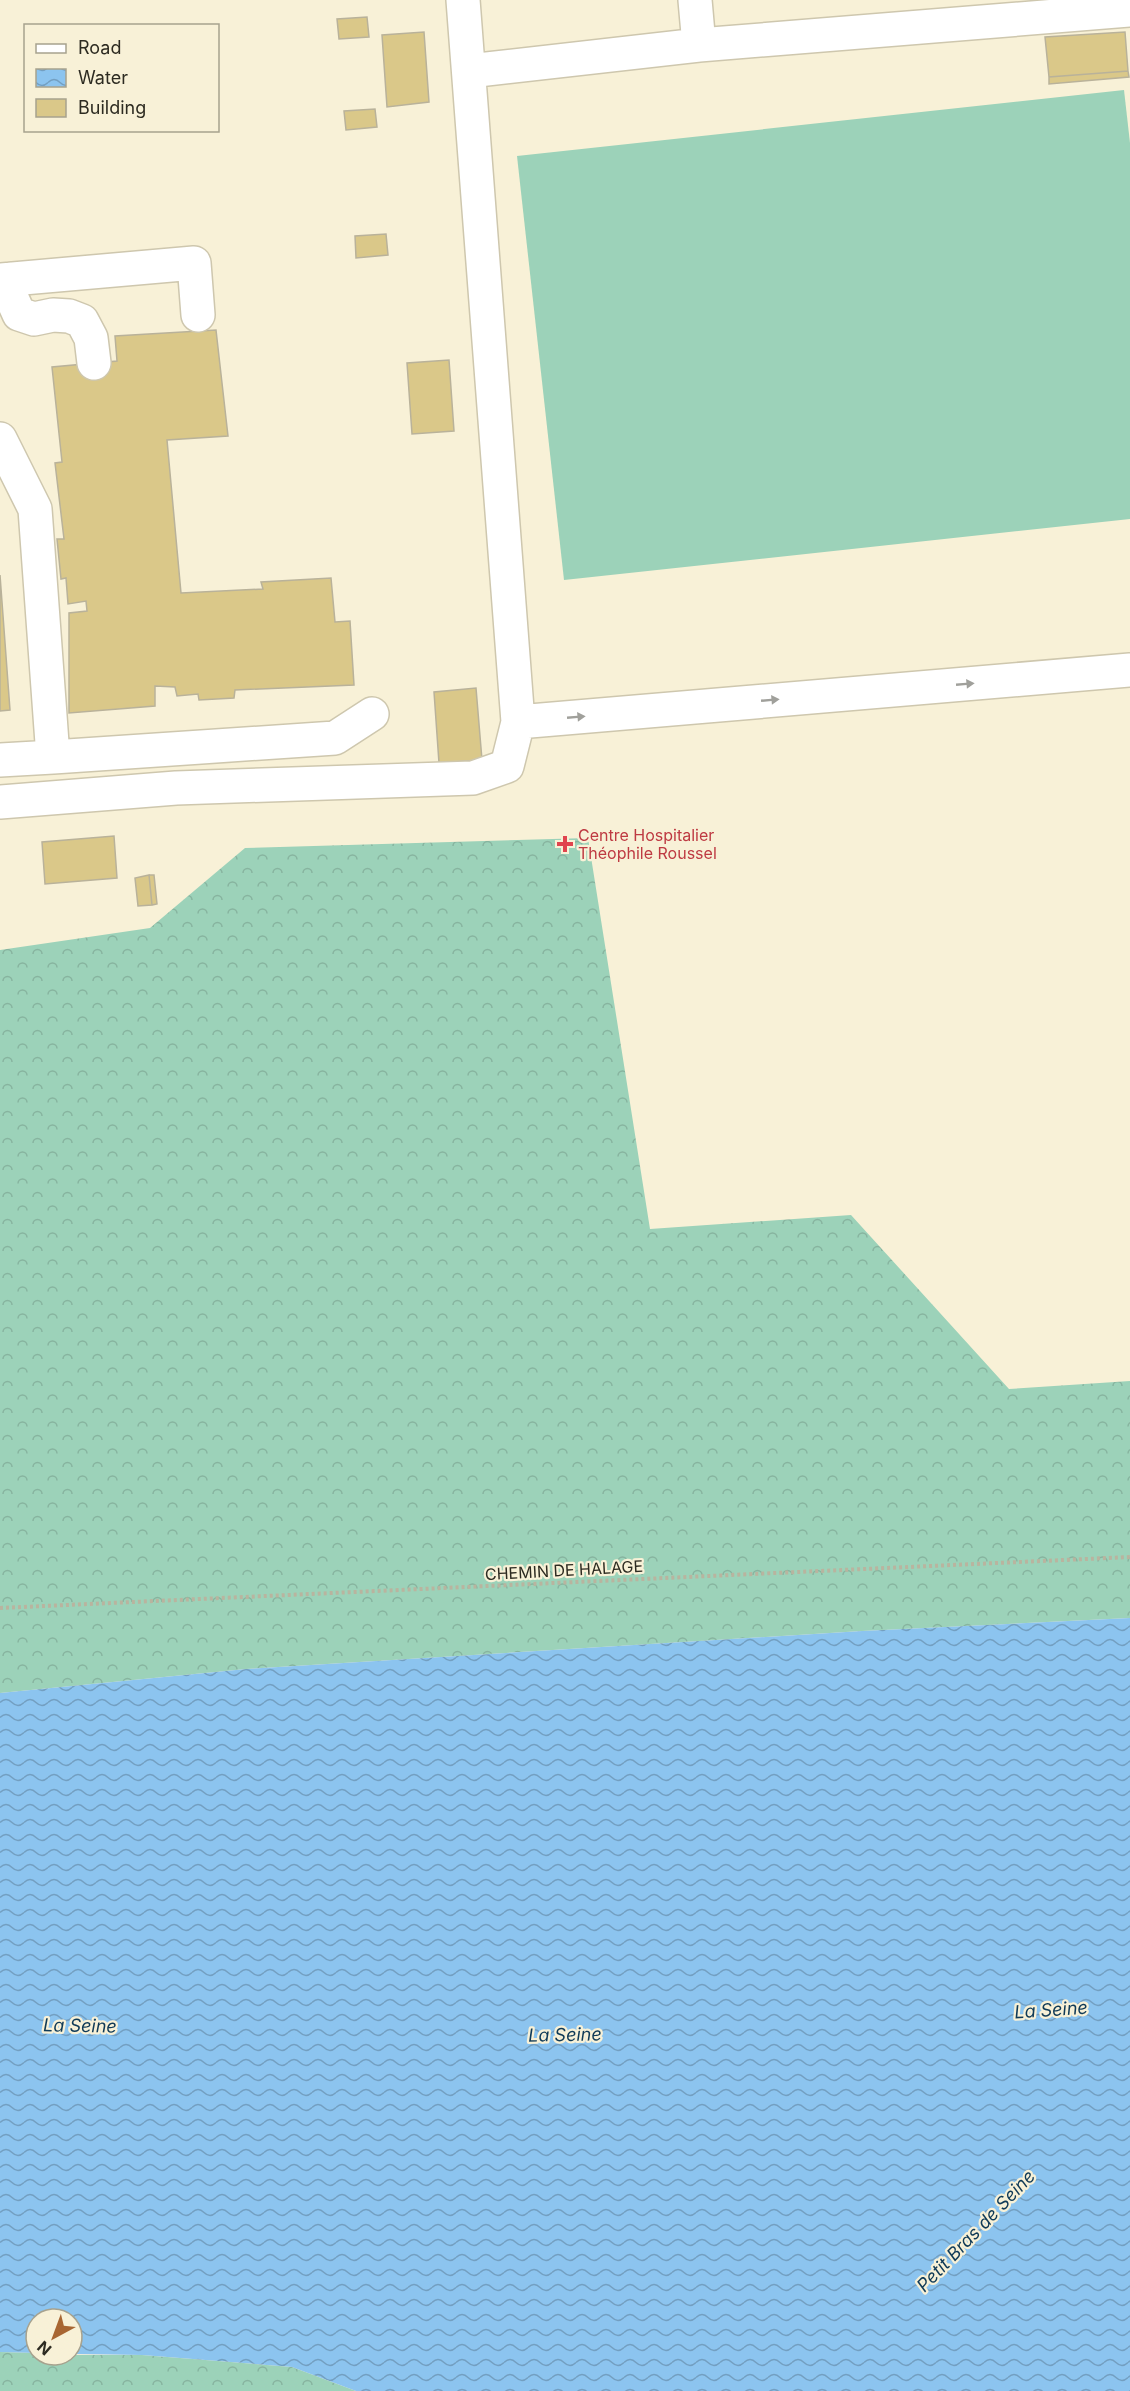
<svg xmlns="http://www.w3.org/2000/svg" width="1130" height="2391" font-family="Inter,sans-serif">
	<style>
		.forest { fill: url(#forest-crowns) }
		.pitch { fill: #9cd2b9 }
		.water { fill: url(#water-waves) }
		.building { fill: #dac889; stroke: #b9b29a; stroke-width: 1.5 }
		.lines { fill: none; stroke-linecap: round; stroke-linejoin: round }
		.minor-casing { stroke: #cec7ae; stroke-width: 36 }
		.path { stroke: #b9b49f; stroke-width: 4; stroke-dasharray: 3 3; stroke-linecap: butt }
		.minor { stroke: #fff; stroke-width: 33 }
		.oneway { fill: #a0a09b }
		.health-dot { fill: #e0444e; stroke: #f8f1d7; stroke-width: 2 }
		.labels { text-anchor: middle; stroke-width: 4.5; stroke-linejoin: round; paint-order: stroke }
		.health-label { font-size: 16px; fill: #be3a42; stroke: #f8f1d7; text-anchor: start }
		.street-label { font-size: 16px; fill: #2d2b21; stroke: #f8f1d7 }
		.water-label { font-size: 18px; font-style: italic; fill: #0f3a57; stroke: #f8f1d7 }
	</style>
	<defs>
		<pattern id="forest-crowns" width="20" height="18" patternUnits="userSpaceOnUse" patternTransform="scale(1.5)"><rect width="20" height="18" fill="#9cd2b9"/><path d="M2 6a3 3 0 1 1 6 0M12 15a3 3 0 1 1 6 0" fill="none" stroke="#87b49f"/></pattern>
		<pattern id="water-waves" width="16" height="10" patternUnits="userSpaceOnUse" patternTransform="scale(1.5)"><rect width="16" height="10" fill="#8cc4ef"/><path d="M0 5q4-4 8 0t8 0" fill="none" stroke="#739fc1"/></pattern>
	</defs>
	<rect width="100%" height="100%" fill="#f8f1d7"/>
	<path class="forest" d="M588 838 650 1229 851 1215 1009 1389 1130 1381V1618L862 1631 246 1669 0 1693V950L150 928 245 848Z
		M0 2352 36 2353V2355H142L292 2367 356 2391H0Z"/>
	<path class="pitch" d="M1124 90 1130 143V519L564 580 517 156Z"/>
	<path class="water" d="M1130 1618V2391H356L292 2367 142 2355 72 2354V2319H36V2353L0 2352V1693L246 1669 862 1631Z"/>
	<path class="building" d="M367 17 369 37 339 39 337 19Z
		M424 32 429 102 387 107 382 35Z
		M1125 32 1128 71 1049 77 1045 37Z
		M1128 71 1129 77 1049 84V77Z
		M375 109 377 127 346 130 344 111Z
		M386 234 388 255 356 258 355 236Z
		M216 330 228 436 167 440 181 593 263 589 261 582 331 578 335 622 350 621 354 685 235 690 234 698 199 700 198 694 177 696 175 687 155 686V706L69 713V613L87 611 86 601 68 604 66 578 61 579 57 539H64L55 463 62 462 52 367 117 361 115 336Z
		M449 360 454 431 412 434 407 363Z
		M0 575 10 710 0 711Z
		M476 688 482 760 439 763 434 692Z
		M114 836 117 878 45 884 42 842Z
		M149 875H154L157 904 152 905Z
		M149 875 152 905 138 906 135 878Z"/>
	<g class="lines">
		<defs>
			<path id="minor" d="M695 0 699 45
				M469 71 699 45 1130 10
				M11 279 10 294 19 314 34 319 53 315 69 316 82 321 91 338 94 363
				M0 280 194 263 198 315
				M0 439 35 509 53 757 335 738 372 714
				M518 722 1130 670
				M0 760 53 757
				M0 802 176 788 473 778 507 766 518 722 463 0"/>
		</defs>
		<use href="#minor" class="minor-casing"/>
		<path class="path" d="M0 1608 1130 1557"/>
		<use href="#minor" class="minor"/>
	</g>
	<defs><path id="oneway-solid" d="M-6-.8H1V-3.2L6.5 0L1 3.2V.8H-6Z" transform="scale(1.5)"/></defs>
	<g class="oneway">
		<use href="#oneway-solid" transform="translate(965 684) rotate(-5)"/>
		<use href="#oneway-solid" transform="translate(770 700) rotate(-5)"/>
		<use href="#oneway-solid" transform="translate(576 717) rotate(-5)"/>
	</g>
	<path class="health-dot" d="M562 835h6v6h6v6h-6v6h-6v-6h-6v-6h6z"/>
	<g class="labels">
		<g class="health-label">
			<text x="578" y="841">Centre Hospitalier<tspan x="578" dy="18">Théophile Roussel</tspan></text>
		</g>
		<g class="street-label">
			<text transform="translate(564 1570) rotate(-3)" y="6">CHEMIN DE HALAGE</text>
		</g>
		<g class="water-label">
			<text transform="translate(1051 2010) rotate(-4)" y="6">La Seine</text>
			<text transform="translate(80 2026) rotate(1)" y="6">La Seine</text>
			<text transform="translate(565 2035) rotate(-1)" y="6">La Seine</text>
			<text transform="translate(976 2231) rotate(-46)" y="6">Petit Bras de Seine</text>
		</g>
	</g>
	<rect x="24" y="24" width="195" height="108" fill="#f8f1d7" stroke="#a7a28e" stroke-width="1.5"/>
	<rect x="36" y="44" width="30" height="9" fill="#ffffff" stroke="#a7a28e" stroke-width="1.5"/>
	<text x="78" y="54" font-size="18" fill="#2d2b21">Road</text>
	<rect x="36" y="69" width="30" height="18" fill="url(#water-waves)" stroke="#a7a28e" stroke-width="1.5"/>
	<text x="78" y="84" font-size="18" fill="#2d2b21">Water</text>
	<rect x="36" y="99" width="30" height="18" fill="#dac889" stroke="#a7a28e" stroke-width="1.5"/>
	<text x="78" y="114" font-size="18" fill="#2d2b21">Building</text>
	<g transform="translate(54 2337) rotate(221)"><circle r="28" fill="#f8f1d7" stroke="#a7a28e" stroke-width="1.5"/>
	<path d="M0-4.5L10 22L0 15L-10 22Z" fill="#a86632"/>
	<text y="-9" font-size="16" font-weight="bold" text-anchor="middle" fill="#2d2b21">N</text>
	</g>
</svg>
